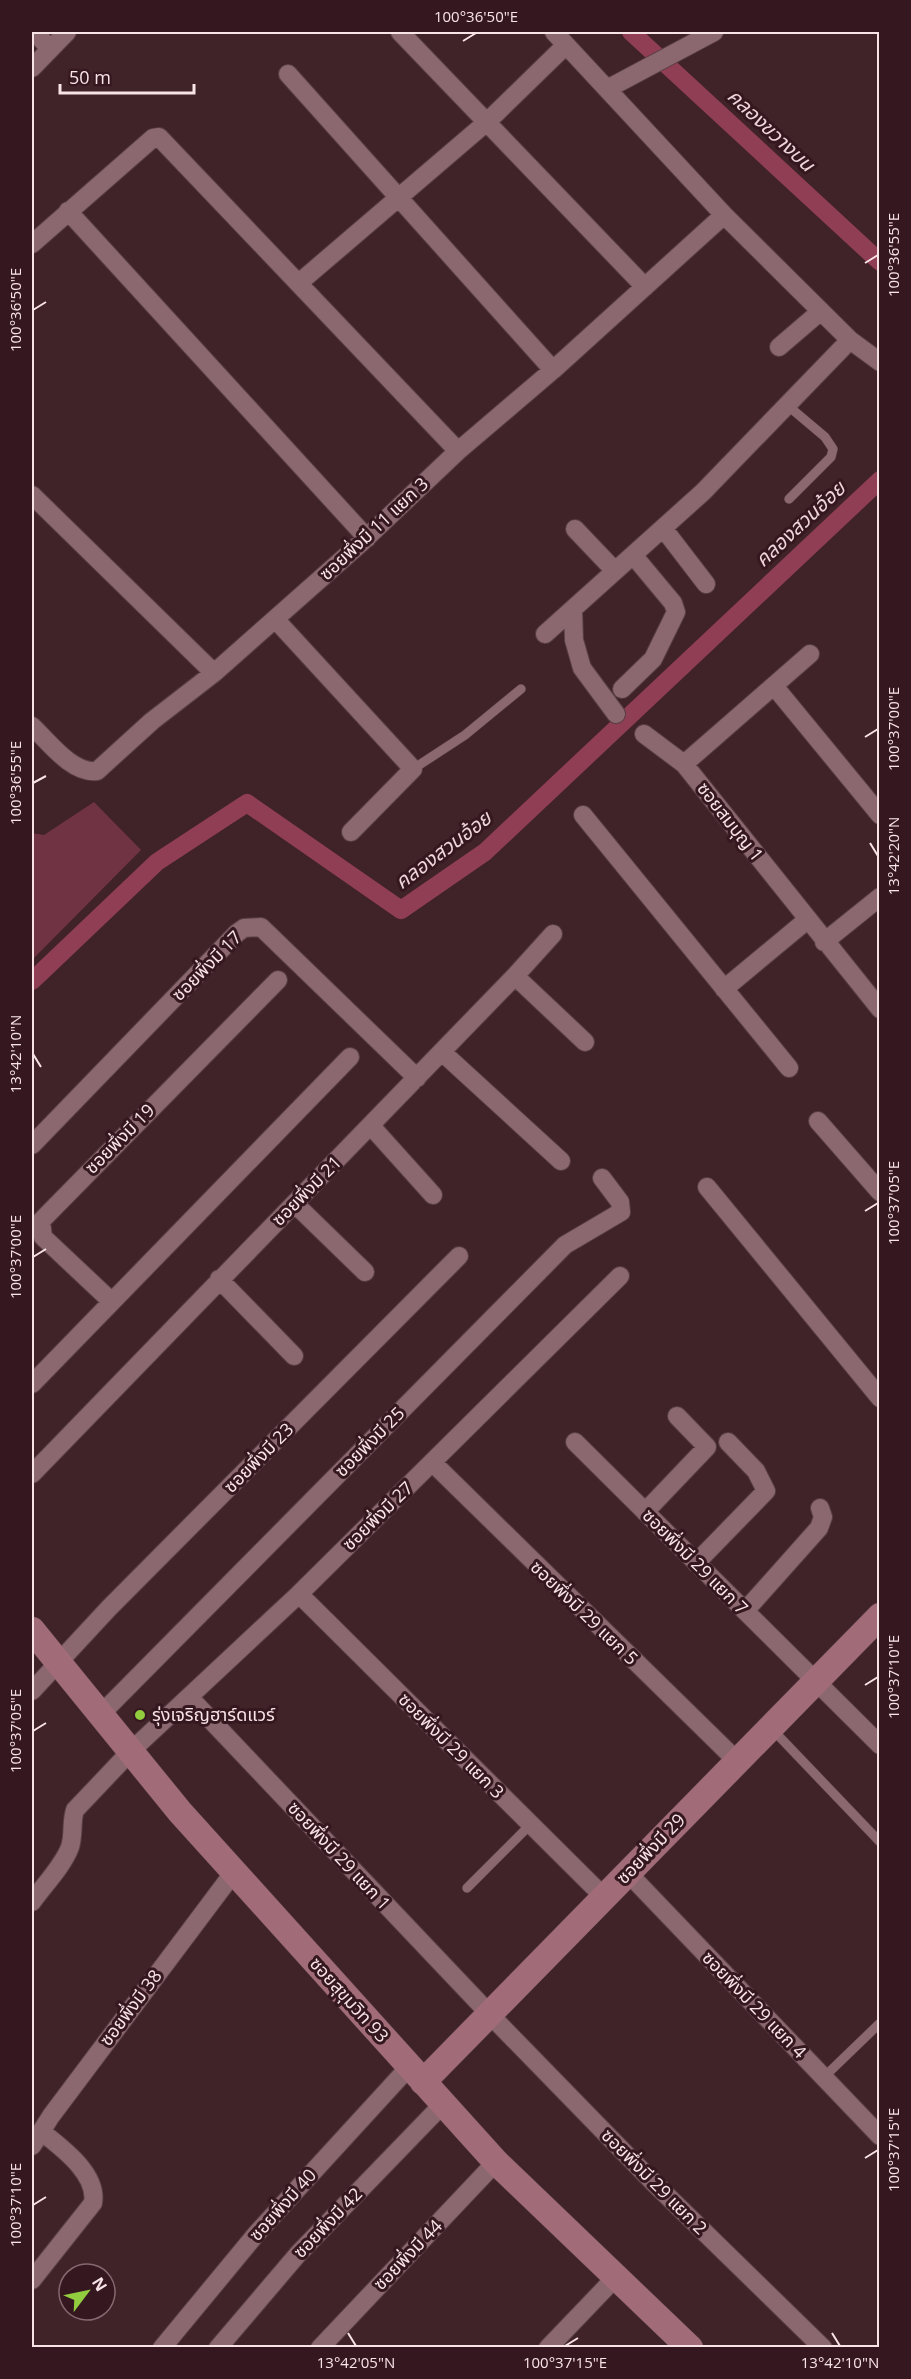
<svg xmlns="http://www.w3.org/2000/svg" width="911" height="2379" font-family="'Open Sans','Noto Sans Thai',sans-serif">
	<style>
		.green { fill: #703343 }
		.lines { fill: none; stroke-linecap: round; stroke-linejoin: round }
		.canal { stroke: #8f3e54; stroke-width: 18 }
		.lane-casing { stroke: #583e45; stroke-width: 10 }
		.street-casing { stroke: #583e45; stroke-width: 20 }
		.secondary-casing { stroke: #583e45; stroke-width: 27 }
		.lane { stroke: #8b686f; stroke-width: 9 }
		.street { stroke: #8b686f; stroke-width: 18 }
		.secondary { stroke: #a16c78; stroke-width: 26 }
		.ticks { fill: none; stroke: #f8e3e7; stroke-width: 2 }
		.poi-dot { fill: #92cd3f; stroke: #35181f; stroke-width: 2 }
		.labels { text-anchor: middle; stroke-width: 6; stroke-linejoin: round; paint-order: stroke }
		.street-label { font-size: 18px; fill: #f8e3e7; stroke: #35181f }
		.poi-label { font-size: 18px; fill: #f8e3e7; stroke: #35181f; text-anchor: start }
		.water-label { font-size: 20px; font-style: italic; fill: #efd6db; stroke: #35181f }
		.neatline { fill: none; stroke: #f8e3e7; stroke-width: 2 }
		.ticks-label { font-size: 15px; text-anchor: middle; fill: #f8e3e7 }
	</style>
	<rect width="100%" height="100%" fill="#402229"/>
	<path class="green" d="M94 802 141 850 32 960V833L44 835Z"/>
	<g class="lines">
		<path class="canal" d="M631 32 880 262
			M32 981 157 862 247 803 401 910 485 852 880 480"/>
		<defs>
			<path id="lane" d="M787 405 825 437 833 449 831 457 789 499
				M413 769 465 735 521 689
				M772 1729 880 1842
				M467 1888 531 1824
				M823 2078 880 2023"/>
			<path id="street" d="M35 32 50 49
				M400 32 645 287
				M554 32 724 215 850 340 880 362
				M32 68 67 32
				M288 74 553 370
				M607 89 714 32
				M68 211 367 538
				M32 244 153 138 159 137 458 451
				M300 282 488 121 566 45
				M779 347 821 311
				M32 495 214 673 362 542 458 451 553 370 724 215
				M663 528 706 584
				M575 529 615 571
				M573 609 574 640 582 668 616 714
				M276 620 413 769 351 832
				M545 634 703 492 850 340
				M810 654 684 764 880 1009
				M774 686 880 815
				M622 689 653 659 676 612 673 603 633 555
				M32 726C48 741 72 774 97 771L152 721 214 673
				M644 734 684 764
				M583 815 789 1068
				M824 942 880 897
				M515 976 553 934
				M724 989 807 920
				M442 1052 561 1161
				M818 1121 880 1192
				M371 1126 433 1195
				M32 1145 237 933 244 928 261 927 417 1078
				M707 1187 880 1398
				M295 1204 365 1272
				M219 1279 294 1356
				M111 1301 43 1237 41 1221 278 980
				M32 1384 350 1057
				M575 1442 880 1745
				M433 1463 737 1761
				M32 1474 515 976 585 1042
				M645 1512 707 1447 677 1416
				M696 1563 766 1491 756 1471 728 1442
				M299 1594 604 1897
				M745 1611 819 1528 823 1517 820 1508
				M32 1691 109 1608 459 1256
				M189 1697 500 2025 652 2181 823 2348
				M101 1714 565 1245 621 1212 620 1202 602 1178
				M628 1873 880 2136
				M32 1902C44 1885 63 1866 70 1847 74 1835 71 1822 75 1810L131 1751 299 1594 620 1276
				M32 2146 51 2116 234 1872
				M32 2280 93 2203C98 2174 62 2148 42 2132
				M162 2348 257 2233 409 2067
				M218 2348 298 2254 444 2103
				M320 2348 496 2162
				M548 2348 615 2278"/>
			<path id="secondary" d="M32 1630 180 1812 496 2162 690 2348
				M423 2082 880 1616"/>
		</defs>
		<use href="#lane" class="lane-casing"/>
		<use href="#street" class="street-casing"/>
		<use href="#secondary" class="secondary-casing"/>
		<use href="#lane" class="lane"/>
		<use href="#street" class="street"/>
		<use href="#secondary" class="secondary"/>
	</g>
	<path class="ticks" d="M463 41 476 33M865 263 878 255M33 310 46 302M865 737 878 729M33 783 46 776M870 843 878 856M33 1054 41 1067M865 1211 878 1203M33 1257 46 1249M865 1685 878 1677M33 1731 46 1723M865 2158 878 2150M33 2205 46 2197M348 2333 356 2346M832 2333 840 2346M565 2346 578 2338"/>
	<circle class="poi-dot" cx="140" cy="1715" r="6"/>
	<g class="labels">
		<g class="street-label">
			<text transform="translate(374 529) rotate(-43)" y="6">ซอยพึ่งมี 11 แยก 3</text>
			<text transform="translate(730 822) rotate(52)" y="6">ซอยสมบุญ 1</text>
			<text transform="translate(207 966) rotate(-45)" y="6">ซอยพึ่งมี 17</text>
			<text transform="translate(120 1139) rotate(-45)" y="6">ซอยพึ่งมี 19</text>
			<text transform="translate(307 1191) rotate(-45)" y="6">ซอยพึ่งมี 21</text>
			<text transform="translate(370 1442) rotate(-45)" y="6">ซอยพึ่งมี 25</text>
			<text transform="translate(259 1458) rotate(-45)" y="6">ซอยพึ่งมี 23</text>
			<text transform="translate(378 1516) rotate(-44)" y="6">ซอยพึ่งมี 27</text>
			<text transform="translate(695 1562) rotate(45)" y="6">ซอยพึ่งมี 29 แยก 7</text>
			<text transform="translate(584 1613) rotate(44)" y="6">ซอยพึ่งมี 29 แยก 5</text>
			<text transform="translate(451 1746) rotate(45)" y="6">ซอยพึ่งมี 29 แยก 3</text>
			<text transform="translate(651 1849) rotate(-46)" y="6">ซอยพึ่งมี 29</text>
			<text transform="translate(339 1856) rotate(47)" y="6">ซอยพึ่งมี 29 แยก 1</text>
			<text transform="translate(349 2000) rotate(48)" y="6">ซอยสุขุมวิท 93</text>
			<text transform="translate(754 2005) rotate(46)" y="6">ซอยพึ่งมี 29 แยก 4</text>
			<text transform="translate(131 2008) rotate(-53)" y="6">ซอยพึ่งมี 38</text>
			<text transform="translate(654 2182) rotate(45)" y="6">ซอยพึ่งมี 29 แยก 2</text>
			<text transform="translate(283 2205) rotate(-48)" y="6">ซอยพึ่งมี 40</text>
			<text transform="translate(328 2223) rotate(-46)" y="6">ซอยพึ่งมี 42</text>
			<text transform="translate(408 2255) rotate(-46)" y="6">ซอยพึ่งมี 44</text>
		</g>
		<g class="poi-label">
			<text x="152" y="1721">รุ่งเจริญฮาร์ดแวร์</text>
		</g>
		<g class="water-label">
			<text transform="translate(771 130) rotate(43)" y="7">คลองขวางบน</text>
			<text transform="translate(800 524) rotate(-43)" y="7">คลองสวนอ้อย</text>
			<text transform="translate(443 850) rotate(-37)" y="7">คลองสวนอ้อย</text>
		</g>
	</g>
	<rect width="911" height="2379" fill="none" stroke="#35181f" stroke-width="66"/>
	<g transform="translate(87 2292) rotate(58)"><circle r="28" fill="#35181f" stroke="#83696f" stroke-width="1.5"/>
	<path d="M0-4.5L10 22L0 15L-10 22Z" fill="#92cd3f"/>
	<text y="-9" font-size="16" font-weight="bold" text-anchor="middle" fill="#f8e3e7">N</text>
	</g>
	<path d="M60 84v9h134v-9" fill="none" stroke="#f8e3e7" stroke-width="3"/>
	<text x="69" y="84" font-size="18" fill="#f8e3e7" stroke="#35181f" stroke-width="4.5" paint-order="stroke">50 m</text>
	<rect x="33" y="33" width="845" height="2313" class="neatline"/>
	<g class="ticks-label">
		<text x="476" y="22">100°36'50"E</text>
		<text transform="translate(894 255) rotate(-90)" y="5">100°36'55"E</text>
		<text transform="translate(16 310) rotate(-90)" y="5">100°36'50"E</text>
		<text transform="translate(894 729) rotate(-90)" y="5">100°37'00"E</text>
		<text transform="translate(16 783) rotate(-90)" y="5">100°36'55"E</text>
		<text transform="translate(894 856) rotate(-90)" y="5">13°42'20"N</text>
		<text transform="translate(16 1054) rotate(-90)" y="5">13°42'10"N</text>
		<text transform="translate(894 1203) rotate(-90)" y="5">100°37'05"E</text>
		<text transform="translate(16 1257) rotate(-90)" y="5">100°37'00"E</text>
		<text transform="translate(894 1677) rotate(-90)" y="5">100°37'10"E</text>
		<text transform="translate(16 1731) rotate(-90)" y="5">100°37'05"E</text>
		<text transform="translate(894 2150) rotate(-90)" y="5">100°37'15"E</text>
		<text transform="translate(16 2205) rotate(-90)" y="5">100°37'10"E</text>
		<text x="356" y="2368">13°42'05"N</text>
		<text x="565" y="2368">100°37'15"E</text>
		<text x="840" y="2368">13°42'10"N</text>
	</g>
</svg>
